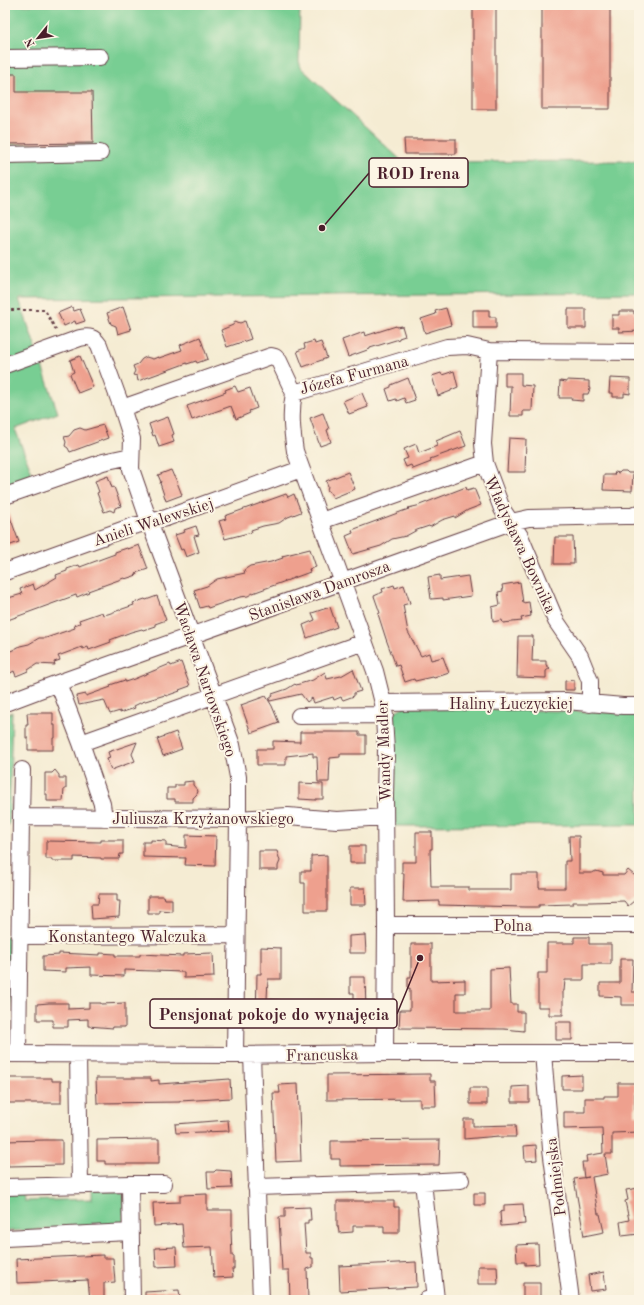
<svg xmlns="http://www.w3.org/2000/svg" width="644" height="1305" font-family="'Old Standard TT',serif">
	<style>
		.green { fill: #78ce93; stroke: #61765f }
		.building { fill: #eea08e }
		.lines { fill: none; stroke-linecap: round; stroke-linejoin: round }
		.minor-casing { stroke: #643e44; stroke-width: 18 }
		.path { stroke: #643e44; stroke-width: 2; stroke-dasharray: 3 3; stroke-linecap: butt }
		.minor { stroke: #fff; stroke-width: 16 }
		.labels { text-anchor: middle; stroke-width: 4; stroke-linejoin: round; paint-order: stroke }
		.street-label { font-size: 16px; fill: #4a1f2b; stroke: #fcf5e5 }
		.leader { fill: none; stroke: #4a1f2b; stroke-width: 1.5 }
		.callout-dot { fill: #4a1f2b; stroke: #fcf5e5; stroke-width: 1.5 }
		.callout { fill: #fcf5e5; stroke: #4a1f2b; stroke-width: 1.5 }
		.callout-label { font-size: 17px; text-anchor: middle; font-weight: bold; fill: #4a1f2b }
	</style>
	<rect width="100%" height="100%" fill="#fcf5e5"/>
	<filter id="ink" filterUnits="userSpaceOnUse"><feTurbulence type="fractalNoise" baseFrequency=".025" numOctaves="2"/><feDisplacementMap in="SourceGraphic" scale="8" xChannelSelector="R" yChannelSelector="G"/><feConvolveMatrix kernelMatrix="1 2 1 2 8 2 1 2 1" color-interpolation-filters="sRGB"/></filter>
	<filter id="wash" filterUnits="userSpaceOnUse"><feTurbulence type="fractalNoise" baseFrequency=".012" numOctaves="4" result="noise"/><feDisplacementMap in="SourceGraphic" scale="16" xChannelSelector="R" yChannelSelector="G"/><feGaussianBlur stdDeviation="0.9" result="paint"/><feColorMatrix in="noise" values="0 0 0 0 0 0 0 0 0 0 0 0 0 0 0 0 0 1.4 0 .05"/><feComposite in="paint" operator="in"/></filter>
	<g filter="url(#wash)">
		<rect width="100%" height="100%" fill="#f5ecd3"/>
		<path class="green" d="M5 5H300L299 61 301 68 403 162 639 161V293L19 299 58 413 15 429 34 478 5 488Z
			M403 707 639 713V825L394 826 389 715Z
			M12 712 9 826H5V715Z
			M5 937H9L11 1044H5Z
			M92 1190 122 1192 124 1196V1224L121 1226 7 1231 5 1228V1195L23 1191 24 1201 92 1199Z"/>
		<g id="blocks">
			<path class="building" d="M542 5H610V109H542Z
				M473 8H496V109H473Z
				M5 74H16V92H92L93 143 5 144Z
				M404 139H456V154H405Z
				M72 307 74 311 80 309 85 321 76 324 75 321 64 326 58 313Z
				M123 307 131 330 118 334 116 326 111 324 107 313Z
				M446 308 451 325 425 333 421 319 436 314 435 311Z
				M568 309H586V328H568Z
				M473 310H489V317H496V328H473Z
				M619 311H634V314H639V331L619 332V328H612V315H619Z
				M235 321 240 323 245 321 251 339 227 347 221 330 233 325Z
				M396 326V327L402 326 405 336 399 338V339L370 348V349L348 357 342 340 364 332 365 336Z
				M200 337 208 359 197 363 196 361 187 364V363L138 381 137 376 133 375 135 371 133 366 138 364 142 359 146 357 153 359 158 357 159 358 182 350 180 345Z
				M314 341 315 344 321 342 327 358 303 367 297 351 305 348 304 344Z
				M80 356 93 387 78 393 70 374 74 372 70 360Z
				M454 371 458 387 451 390V391L438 396 432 376 441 373 442 375Z
				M505 373H521V385L533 386 532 411H523V416H510L511 386H505Z
				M408 378 414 394H413L415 400 406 403 404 398 397 401 396 399 390 401 386 389 391 387V385Z
				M610 378 630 379V394L624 393V397H613V393H609Z
				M567 380 589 381V387L590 389 588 394H583V401L571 400 572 398H559L560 381 567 382Z
				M235 386 238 392 250 388 257 408 249 411 250 413 236 419 231 406 192 420 187 406 226 392 225 390Z
				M362 393 368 407 349 414 343 401Z
				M323 413 329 429 327 430 331 442 320 446 310 418Z
				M168 417 174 434 172 435 174 442 159 447 155 435 153 436 149 424Z
				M103 425 108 438 70 452 68 448 65 446 66 442 64 437 69 436 74 430 80 428 85 430Z
				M460 431 466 446 430 459 431 462 413 469 411 465 406 467 403 460 408 458 404 449 416 444 419 453 437 446 436 441Z
				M509 438 526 439 525 472H507Z
				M171 470 174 477H175L182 495 166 501 160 483 161 482 158 475Z
				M621 471H626L628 473H633L632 491 603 490 604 475H614L615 472 619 473Z
				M348 472 355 489 333 498 330 492 327 490 328 486 326 481Z
				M108 476 112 488 114 487 121 506 115 508 114 512 110 510 104 512 97 493 99 492 95 481Z
				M466 487 467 490 474 488 481 505 468 510 455 518V516L442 520 430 527 429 526 417 530 406 536 392 539 381 546 353 554 346 536 353 533 352 530 403 511 409 509 408 508 417 506Z
				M286 494 288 497 294 494 301 512 288 517 279 523 263 526 251 530 252 532 225 539 219 521 226 519 225 516Z
				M5 506H6L19 542 5 547Z
				M196 526 199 535 194 536 199 552 186 557 183 549 181 550 175 535 185 532 184 530Z
				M555 537H573L574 564H554Z
				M139 545 148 569 136 573 137 575 125 579 124 578 88 591 89 592 77 597 76 595 5 621V599L22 594 20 589 33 584 35 590 57 577 56 575 67 571V569L79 565 80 567 104 558 115 554V552L127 548 128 549Z
				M310 549 316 567 309 569 310 572 253 593 248 596 240 597 208 608 207 606 200 608 194 590 207 586 217 579 245 573 244 570 250 566 271 562 283 558 282 556Z
				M440 575V580L468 576 471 596 443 600V598L431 599 428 577Z
				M520 582 523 603 529 602 531 616 521 618 522 621 503 623 502 620 493 622 492 607 500 605 498 592 503 591 502 585Z
				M394 585 395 588 404 585 410 603 403 605 408 632 421 656 429 653 431 660 443 657 449 673 434 678 433 677 415 681 414 679 405 682 399 665 396 666 386 639 378 614 380 613 374 596 383 592 382 589Z
				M157 596 166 620 155 624V626L143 630 142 629 131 632 110 640 111 642 89 650 88 647 83 649 82 647 58 656 60 660 54 662 55 665 37 664 28 670V671L21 674 16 676 14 671 5 676V653L13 650 20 646 29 644 39 638H46L75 628 74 625 80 623 79 620 102 612 103 615 108 614 134 605 133 603 145 599 146 600Z
				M330 607 337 627 307 638 303 625 315 620 312 613Z
				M518 636H533L532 661H546V665L550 668 546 671V678L517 677Z
				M181 662 190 686 179 690 180 691 166 696 165 695 142 702 134 706 135 708 120 713V711L110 714 104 700 79 705 77 696 86 694V696L111 687 110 685 125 680V682L134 679 170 664 171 666Z
				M353 669 361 691 354 693V696L343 700 341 697 334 700 333 697 314 703 312 698 307 702 301 694 270 701 269 699 273 696 272 694 287 689 295 684 296 685 313 680 325 672 327 679 341 676Z
				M574 680V690H565V681Z
				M266 696 272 706 279 723 251 733 241 705Z
				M27 713H53V725H55V738H53V750H28V738H26V725H28Z
				M176 732 182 749 163 756 157 739Z
				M300 732H359V735H366V754H340V757L330 758 329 782H318L317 757H313V753L286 756V765H257V749H273V741L300 742Z
				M137 742 132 754 135 761 111 770 107 759 110 758 108 752Z
				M55 770 59 775V778H66V789H64L63 801H47V794H45V773H52Z
				M193 781V785L198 791 197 794 193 798V802H175V799H167V788H175V785H184V782Z
				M299 783 323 784V799H316V800L299 799Z
				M416 832H432V849H430L431 887H469V890H511V874H539V888H565V861H570L569 836H579V873H592L596 871 603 873V875H624L628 870 634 875H638V901H634L628 906 624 901 591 902H573V904L539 905V907H525L439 905V901L403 902 404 873H402V862H416Z
				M186 835 216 836 215 866 185 865 186 858 143 857V842H151V840L166 841V846L186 848Z
				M101 840H123V854H120L119 859H101V858L74 857V861H52V859H46V841L101 842Z
				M350 846H365V863H350Z
				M259 851H277L280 861 278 866V870H259Z
				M327 855V911H305V883H301V871H311V856Z
				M350 888H365L366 905H350Z
				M99 894H117V901H120L119 917 92 919 91 904H98Z
				M148 896H164L165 899H172V911L159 910V913H148Z
				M365 935 366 953H349V936Z
				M574 937H589V944H611V964H584V980H565L564 991H563V1015H549V1007H538V973H547V943H574Z
				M411 944H431V981L465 980V993H456V1011H490V969L509 968 511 1004H517V1012H524V1031L504 1029 399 1028 400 1010H410V988L408 989V977H411Z
				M261 947 281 948V979H268L267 999 280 1000V1019H256L257 974H261Z
				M59 953 100 955V953L115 954V956H140V954L183 956V954L213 953 214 977 184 978V972L124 970V976L91 975V967L66 968V972L43 971V956L59 955Z
				M620 959H633L632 992H639V1005H621V997L600 996V983H620Z
				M350 977H365L366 1010H371V1026H354V993H350Z
				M49 1003H68V1009L89 1008V1003H101V1004L125 1003V1027H113V1028L88 1026V1019L68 1020V1027H53V1020H37V1004Z
				M556 1022H572V1040H556Z
				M430 1074V1081H435L436 1106H420V1099L327 1100V1075Z
				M582 1075V1089H562V1076Z
				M5 1078H52V1081H61V1103H5Z
				M96 1078H151V1081L159 1080V1084L230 1079 231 1098 180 1101V1102L97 1103Z
				M618 1083H635V1115H639V1132L612 1133V1154H605L608 1174 592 1177 598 1214H600L604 1232 584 1236 574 1179 589 1177 584 1178 582 1162H587L586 1156 603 1153 602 1128 564 1129V1112H585V1098H604V1096H618Z
				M298 1084 301 1161 276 1162 273 1093H280L279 1085Z
				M529 1086V1102H512V1087Z
				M470 1088H487V1104H470Z
				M464 1119H473V1126L515 1125 516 1137H499V1136L464 1139Z
				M228 1120 229 1131 176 1133 175 1124Z
				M153 1139H159V1164H105V1161H97V1140Z
				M45 1140H62V1165L8 1166V1163H5V1141Z
				M440 1140 439 1165 340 1166V1159H331V1141Z
				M536 1145 537 1160 525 1161 524 1146Z
				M216 1170 231 1171 232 1188 208 1189 207 1172H214Z
				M639 1188V1234L622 1236 620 1222 629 1220 625 1201 628 1200 626 1190Z
				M474 1193H485V1205H474Z
				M207 1194V1210H232V1230H231L232 1256H234V1269H232L233 1277 214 1278 212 1247 184 1248 182 1224 154 1226 153 1203 180 1202V1195Z
				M337 1201H394V1207H399V1233H384V1226H353V1232L339 1233 338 1226H337Z
				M523 1204 525 1224 501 1226 500 1212 504 1211V1205Z
				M310 1207 311 1220H308V1223H304L306 1253H311V1258H313V1267L307 1269 308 1300H290L289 1270H282L279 1217H285V1208Z
				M538 1244 539 1264 525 1265V1262H517L516 1245Z
				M176 1247 177 1266 156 1267 155 1248Z
				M103 1255V1258H113L115 1282 104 1283V1300H90L88 1280 17 1283 16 1259Z
				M416 1262 417 1287 340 1291 339 1266Z
				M478 1266H497L498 1284H478Z
				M604 1272 606 1289 590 1291 588 1275Z
				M523 1283H540V1300H523Z
				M179 1290 180 1299 145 1300V1292Z"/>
		</g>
	</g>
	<g filter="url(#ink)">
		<use href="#blocks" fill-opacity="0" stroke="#643e44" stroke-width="1"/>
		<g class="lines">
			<defs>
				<path id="minor" d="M5 58 100 57
					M5 155 100 153
					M489 351 483 444 485 463 502 509 520 536 556 621 580 656 590 681V704
					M5 365 80 338C89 336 94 337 99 345L122 408 271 356 275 357 279 361 294 393 447 347 467 346 489 351 639 352
					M294 393C290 413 292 431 295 451L375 671 383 703 386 750 385 797 386 925 385 1053
					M122 408 132 439 131 469 149 521 232 745 238 777V819L235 1055
					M5 496 103 462 131 456
					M321 521 485 463
					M5 572 133 526 166 518 301 469
					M58 683 81 743 102 804 104 818
					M5 703 58 683 511 522 529 518 625 516H632L639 513
					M383 703 566 701 623 706H639
					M299 716 385 715
					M81 743 364 642
					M21 817 22 770
					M386 925H639
					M19 936 236 935
					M543 1053 551 1149 571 1300
					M5 1054 235 1055 385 1053H639
					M18 1054 21 817 238 819 288 816 337 820 385 817
					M78 1055 80 1185
					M252 1055 261 1300
					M423 1182 461 1180
					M130 1184H164
					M5 1187 130 1184 132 1300
					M256 1187 423 1182 436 1299 426 1300
					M5 1238 130 1232"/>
			</defs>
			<use href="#minor" class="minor-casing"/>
			<path class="path" d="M5 310H45L57 332"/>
			<use href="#minor" class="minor"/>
		</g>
	</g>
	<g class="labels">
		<g class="street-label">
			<text transform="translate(354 374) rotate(-15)" y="6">Józefa Furmana</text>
			<text transform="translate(153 521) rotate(-18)" y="6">Anieli Walewskiej</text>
			<text transform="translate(521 544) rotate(65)" y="6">Władysława Bownika</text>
			<text transform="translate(319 590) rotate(-20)" y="6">Stanisława Damrosza</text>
			<text transform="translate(206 679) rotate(71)" y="6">Wacława Nartowskiego</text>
			<text x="511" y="709">Haliny Łuczyckiej</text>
			<text transform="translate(383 751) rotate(-92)" y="6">Wandy Madler</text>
			<text x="203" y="824">Juliusza Krzyżanowskiego</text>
			<text x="513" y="931">Polna</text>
			<text x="127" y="942">Konstantego Walczuka</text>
			<text transform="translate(322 1054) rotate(-1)" y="6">Francuska</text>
			<text transform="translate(555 1177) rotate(-97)" y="6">Podmiejska</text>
		</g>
	</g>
	<path class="leader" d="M322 228L369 173M420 958L397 1014"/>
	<g class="callout-dot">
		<circle cx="322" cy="228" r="4"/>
		<circle cx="420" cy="958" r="4"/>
	</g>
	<g class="callout">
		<rect x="369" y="158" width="99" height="29" rx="4"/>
		<rect x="150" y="999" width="247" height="29" rx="4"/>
	</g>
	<g class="callout-label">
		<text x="418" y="179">ROD Irena</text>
		<text x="274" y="1020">Pensjonat pokoje do wynajęcia</text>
	</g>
	<rect width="644" height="1305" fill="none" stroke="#fcf5e5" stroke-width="20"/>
	<g transform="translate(38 38) rotate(240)" stroke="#fcf5e5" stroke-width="3" paint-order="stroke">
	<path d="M0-3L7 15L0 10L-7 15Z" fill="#4a1f2b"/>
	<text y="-6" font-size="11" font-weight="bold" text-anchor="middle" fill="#4a1f2b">N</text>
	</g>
</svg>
